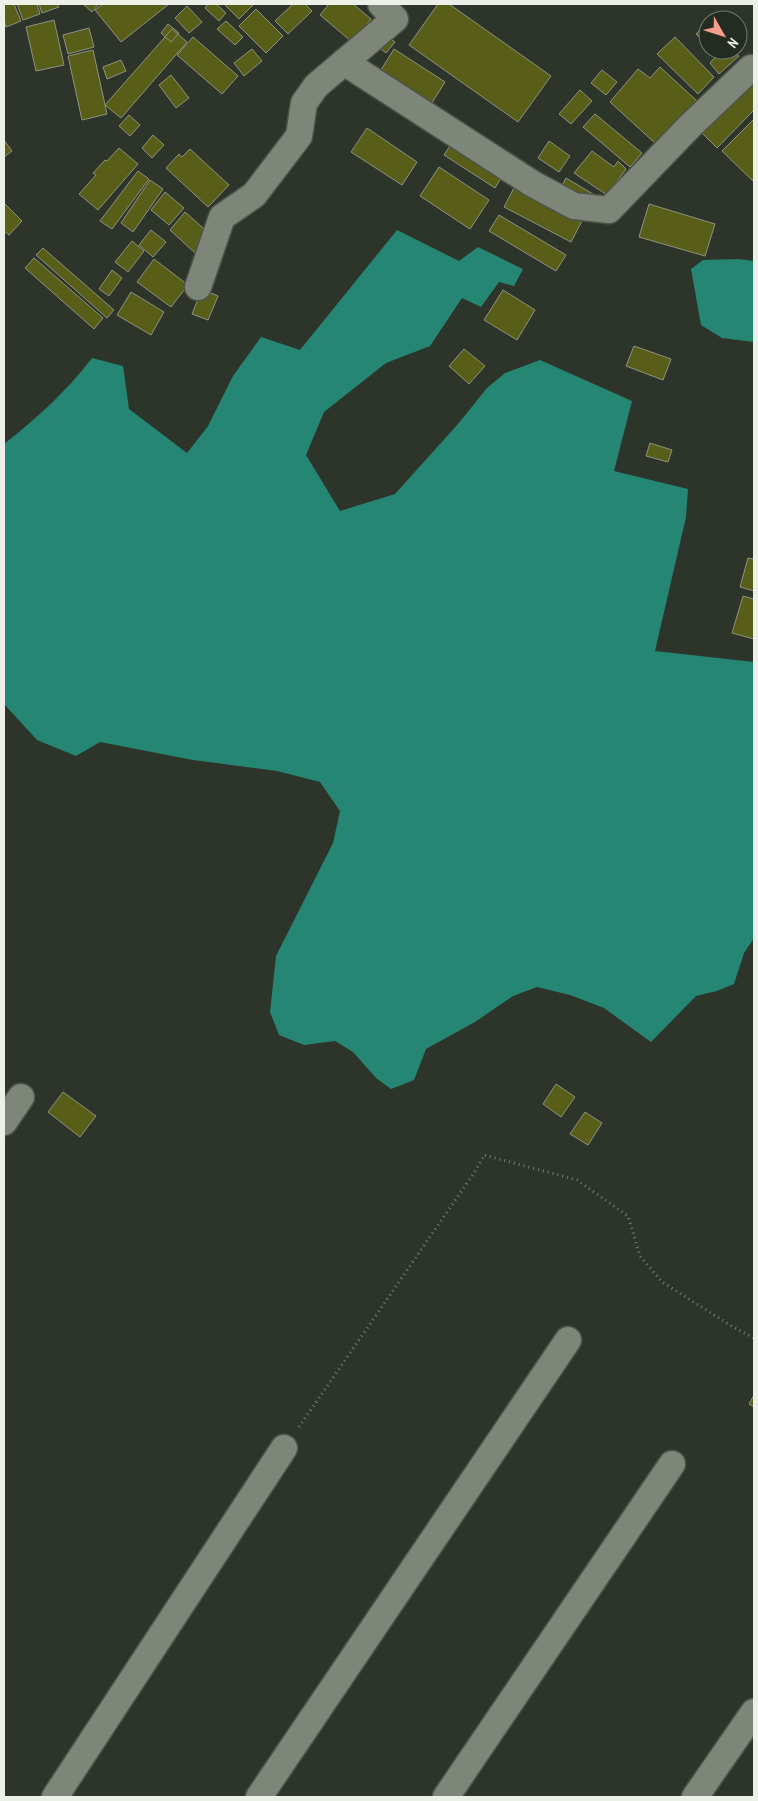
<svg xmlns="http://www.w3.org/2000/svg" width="758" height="1801" font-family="'PT Sans Narrow',sans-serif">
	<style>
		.water { fill: #258673 }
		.building { fill: #585e17; stroke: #8f9183 }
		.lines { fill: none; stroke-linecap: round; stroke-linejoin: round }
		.minor-casing { stroke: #4e534a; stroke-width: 29 }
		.path { stroke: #777e74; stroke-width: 3; stroke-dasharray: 1 4; stroke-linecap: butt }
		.minor { stroke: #7d8679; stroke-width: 26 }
	</style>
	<rect width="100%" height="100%" fill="#2d352a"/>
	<path class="water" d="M397 230 459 261 478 247 523 269 514 286 499 282 481 307 462 298 430 346 386 363 324 412 306 455 340 511 395 494 458 424 487 388 505 373 540 360 632 401 614 471 688 489 686 517 655 651 754 662V938L744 953 734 984 717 991 696 996 651 1042 604 1008 570 995 537 987 513 996 475 1022 426 1049 414 1080 391 1089 376 1078 353 1052 335 1041 304 1045 279 1035 270 1012 276 956 333 843 340 811 320 782 277 771 193 760 100 742 76 756 37 740 4 704V444C37 418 67 391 92 358L123 366 129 409 187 453 208 426 233 376 261 337 300 350Z
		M738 259 754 261V342L722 338 701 325 691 269 703 260Z"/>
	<path class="building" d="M4 4H14L21 21 6 27 4 20Z
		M17 4H37L40 14 23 20Z
		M39 4H57L59 7 42 13Z
		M83 4H99L92 12Z
		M103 4H169L121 42 95 10Z
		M208 4H216L226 13 219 21 205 8Z
		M224 4H254L239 19Z
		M293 4H305L312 11 288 34 275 21Z
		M329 4H353L371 19 352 42 320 15Z
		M438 4H449L551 76 518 122 409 45Z
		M187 6 202 22 189 33 175 18Z
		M256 9 283 36 266 53 239 26Z
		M54 20 64 65 36 71 26 27Z
		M226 21 243 37 235 45 217 29Z
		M707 23 708 24V46L696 34Z
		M168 24 179 33 171 42 161 33Z
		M89 28 94 47 68 54 63 35Z
		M172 29 187 42 121 118 105 105Z
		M382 32 395 42 386 53 373 43Z
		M193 37 238 76 222 94 177 55Z
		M675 37 714 77 698 94 657 54Z
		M252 49 262 61 244 76 234 63Z
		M394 49 445 82 430 106 379 73Z
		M93 50 107 114 82 120 68 56Z
		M712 50H733L739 56 719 74 710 63 717 55Z
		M121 60 126 71 107 79 103 67Z
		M660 67 697 101 657 145 610 102 638 69 650 78Z
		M602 70 617 82 606 95 591 83Z
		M171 75 189 98 176 108 159 85Z
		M754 80V110L717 148 702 133Z
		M580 90 592 101 571 124 559 114Z
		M595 114 642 153 630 167 583 127Z
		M129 115 140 125 130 136 119 126Z
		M754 119V182L722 151Z
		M463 126 513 159 495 188 444 155Z
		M367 128 417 162 402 185 351 152Z
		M153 135 164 145 152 158 142 148Z
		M4 140 12 151 4 157Z
		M549 141 570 156 559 172 538 158Z
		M119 148 138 164 98 210 79 194 96 175 93 173 105 160 107 161Z
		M190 149 229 185 208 207 166 168 179 154 182 157Z
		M592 151 614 167 618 161 626 169 607 195 574 173Z
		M439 167 489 200 470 229 420 196Z
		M138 171 149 179 112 229 100 221Z
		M566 178 603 200 597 208 562 186Z
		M150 180 163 189 133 232 121 223Z
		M517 182 584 217 571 242 504 207Z
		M165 192 184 208 169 225 151 210Z
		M4 203 22 221 9 235 4 231Z
		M649 204 715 224 705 256 639 237Z
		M185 212 211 235 195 253 170 230Z
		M499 215 566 255 556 271 489 231Z
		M151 230 166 242 153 257 139 245Z
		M132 241 144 251 128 272 115 262Z
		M43 248 114 310 107 318 36 255Z
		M34 258 103 318 94 329 25 268Z
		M154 259 188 285 171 307 137 282Z
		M112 270 122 278 109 296 99 289Z
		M202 289 218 296 208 320 192 314Z
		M503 290 535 310 517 340 484 320Z
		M131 292 164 312 151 335 117 315Z
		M634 346 671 359 663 380 626 366Z
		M464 349 485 366 469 384 449 366Z
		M650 443 672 450 668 462 646 456Z
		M748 558 754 559V591L740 587Z
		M743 596 754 599V639L732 633Z
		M556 1084 575 1097 561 1117 543 1104Z
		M63 1092 96 1116 80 1137 48 1112Z
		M585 1112 602 1123 588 1145 570 1134Z
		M754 1395V1407L749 1404Z"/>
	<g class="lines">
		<defs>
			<path id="minor" d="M344 62 533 184 574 206 609 210 689 127 751 68H754
				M198 287 222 217 254 195 299 136 304 103 316 86 395 19 381 4
				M4 1122 21 1097
				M55 1797 284 1448
				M259 1797 568 1340
				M446 1797 672 1464
				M695 1797 754 1712"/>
		</defs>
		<use href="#minor" class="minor-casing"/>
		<path class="path" d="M299 1427 476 1170 484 1155 577 1180 628 1216 640 1256 662 1282 733 1327 754 1338"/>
		<use href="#minor" class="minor"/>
	</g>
	<rect width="758" height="1801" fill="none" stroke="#ecf0e9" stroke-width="10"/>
	<g transform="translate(723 35) rotate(129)"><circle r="24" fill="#242b20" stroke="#747a70"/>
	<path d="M0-4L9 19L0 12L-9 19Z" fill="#f59d8d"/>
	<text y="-8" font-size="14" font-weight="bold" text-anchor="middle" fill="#ecf0e9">N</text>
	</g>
</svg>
